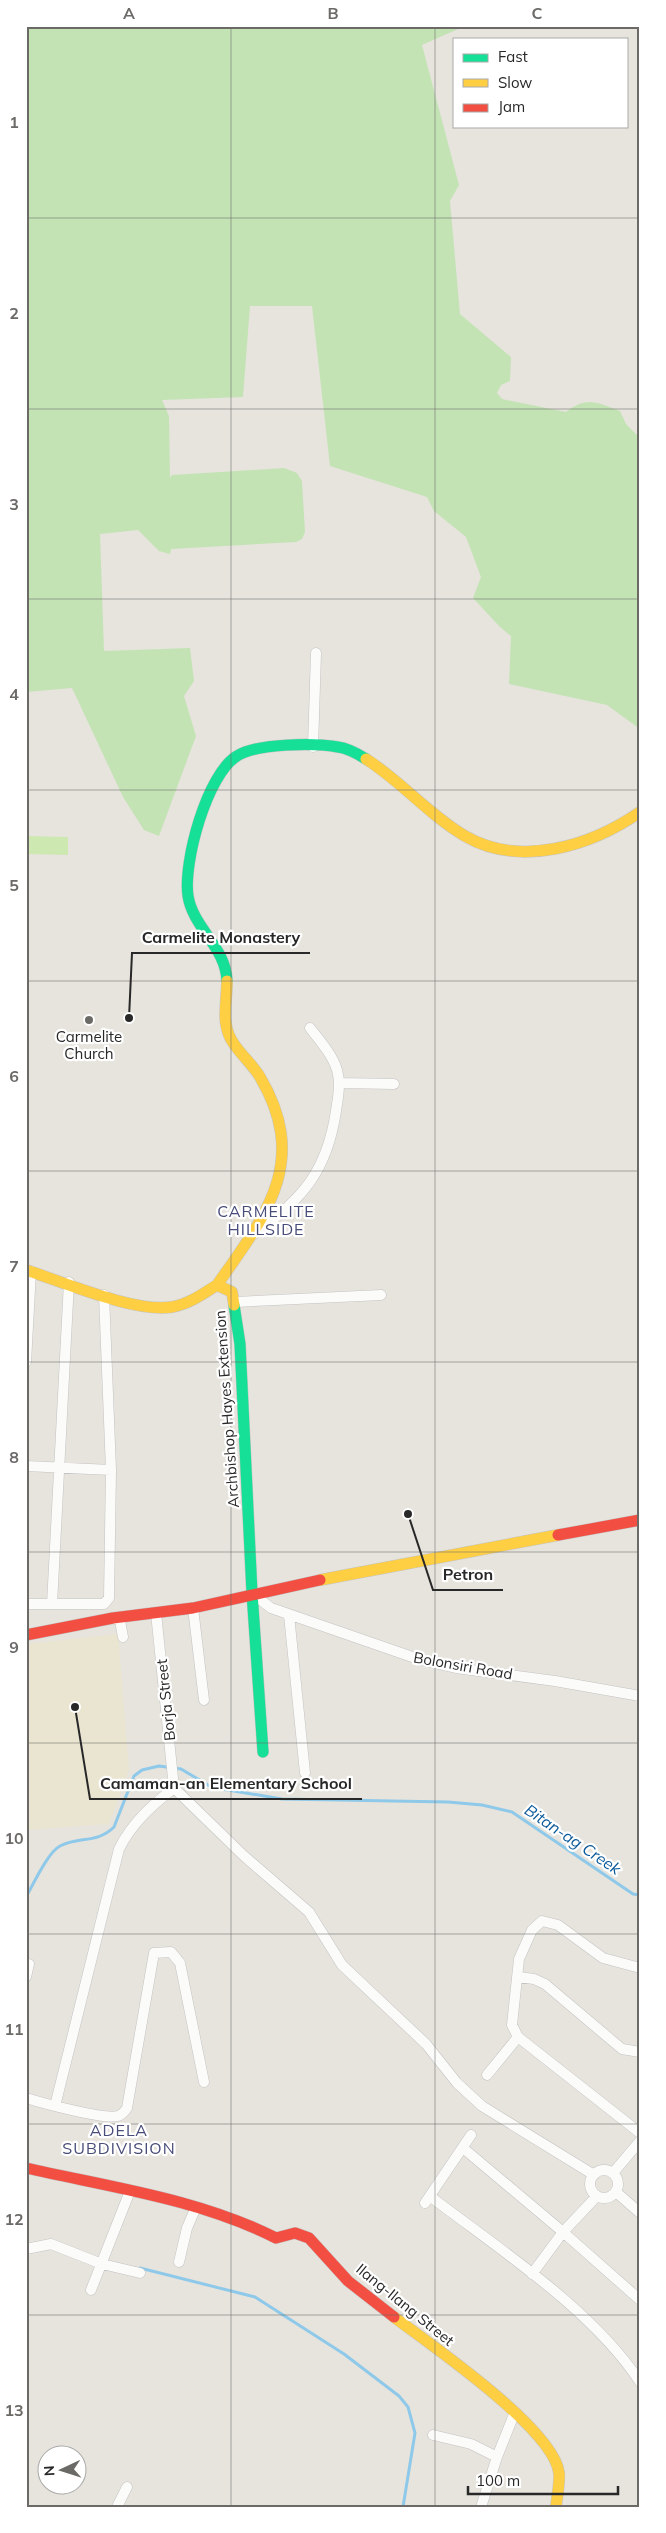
<svg xmlns="http://www.w3.org/2000/svg" width="666" height="2533" font-family="Mulish,sans-serif">
	<style>
		.education { fill: #eae5d1 }
		.green { fill: #c3e3b5 }
		.pitch { fill: #cee8b2 }
		.lines { fill: none; stroke-linecap: round; stroke-linejoin: round }
		.stream { stroke: #8fc9ea; stroke-width: 3 }
		.street-casing { stroke: #c4c3c3; stroke-width: 11 }
		.fast-casing { stroke: #c4c3c3; stroke-width: 12 }
		.slow-casing { stroke: #c4c3c3; stroke-width: 12 }
		.jam-casing { stroke: #c4c3c3; stroke-width: 12 }
		.street { stroke: #fbfbfa; stroke-width: 10 }
		.fast { stroke: #16e098; stroke-width: 11 }
		.slow { stroke: #ffcf43; stroke-width: 11 }
		.jam { stroke: #f24e42; stroke-width: 11 }
		.grid { fill: none; stroke: #6b6a67; stroke-width: 1; stroke-opacity: 0.55 }
		.poi-dot { fill: #6b6a67; stroke: #fff; stroke-width: 2 }
		.labels { text-anchor: middle; stroke-width: 4.5; stroke-linejoin: round; paint-order: stroke }
		.poi-label { font-size: 15px; fill: #282828; stroke: #fff }
		.street-label { font-size: 15px; fill: #282828; stroke: #fff }
		.neighbourhood-label { font-size: 16px; letter-spacing: 1px; fill: #484c79; stroke: #fff }
		.water-label { font-size: 16px; font-style: italic; fill: #0b5999; stroke: #fff }
		.leader { fill: none; stroke: #282828; stroke-width: 2 }
		.callout-dot { fill: #282828; stroke: #fff; stroke-width: 2 }
		.callout-label { font-size: 16px; text-anchor: middle; font-weight: bold; fill: #282828; stroke: #fff; stroke-width: 4.5; stroke-linejoin: round; paint-order: stroke }
		.neatline { fill: none; stroke: #6b6a67; stroke-width: 2 }
		.grid-label { font-size: 16px; text-anchor: middle; font-weight: bold; fill: #6b6a67 }
	</style>
	<rect width="100%" height="100%" fill="#e7e4dd"/>
	<path class="education" d="M118 1634 129 1770 109 1824 26 1830V1644Z"/>
	<path class="green" d="M26 26H465L422 45 459 185 450 201 460 314 511 357 510 381 501 385 497 393 502 399 566 412C587 396 596 402 620 411L626 424 640 438V729L607 705 509 684 511 636C496 625 486 611 473 598L481 577 466 537 434 511 427 497 330 466 312 306H250L243 397 162 400 169 416 170 478 172 475 284 468 297 473 302 481 305 532 302 539 296 542 171 549 170 554 159 551 138 530 100 534 104 651 190 648 194 681 184 696 196 736 159 836 144 830 123 797 72 688 26 692Z"/>
	<path class="pitch" d="M26 836 68 837V855L26 854Z"/>
	<g class="lines">
		<path class="stream" d="M26 1897C33 1885 48 1852 60 1846 78 1836 97 1844 114 1827L134 1776 142 1770 159 1766 181 1769 208 1785 222 1789 282 1799 448 1802 482 1805 512 1812 633 1894 640 1895
			M140 2268 255 2297 344 2354 399 2396 408 2407 415 2433 403 2507"/>
		<defs>
			<path id="street" d="M313 747 316 653
				M340 1083 394 1084
				M254 1234C303 1199 327 1171 336 1111 338 1097 341 1084 337 1070 332 1054 320 1041 310 1028
				M235 1302 381 1295
				M26 1362 31 1271
				M26 1466 111 1470
				M252 1593 271 1608 421 1660 456 1668 555 1681 640 1696
				M26 1604H104L109 1598 111 1470 104 1295
				M52 1604 69 1282
				M193 1608 204 1700
				M156 1613 174 1788
				M289 1615 305 1773
				M113 1618 120 1621 123 1637
				M174 1788 244 1856 309 1912 342 1965 426 2044 457 2083 482 2106 594 2175
				M640 1968 603 1958 558 1925 542 1921 532 1930 519 1959 512 2025 518 2037 640 2133
				M26 1977 29 1964
				M518 1977 534 1979 545 1984 622 2049 640 2052
				M487 2075 518 2037
				M26 2098C42 2103 105 2120 118 2116 122 2115 125 2111 127 2108L154 1953 171 1952 180 1963 204 2082
				M55 2106 119 1849C132 1823 151 1806 174 1788
				M463 2148 563 2232 640 2300
				M590 2184a14 14 0 1 1 28 0a14 14 0 1 1-28 0Z
				M613 2173 640 2141
				M616 2192 640 2213
				M431 2197C499 2249 593 2310 640 2382
				M425 2203 471 2135
				M26 2249 51 2244 102 2264 140 2273
				M179 2262 187 2228 196 2207
				M532 2274 563 2232 597 2196
				M91 2290 130 2191
				M433 2435 471 2444 497 2457
				M117 2507 127 2487
				M481 2507 497 2457 515 2412"/>
			<path id="fast" d="M227 981C226 947 193 928 188 896 183 862 207 774 237 756 257 743 315 743 338 747 348 748 358 754 366 759
				M234 1305 240 1344 252 1593 263 1752"/>
			<path id="slow" d="M366 759C401 781 429 815 465 836 520 868 591 846 640 812
				M26 1270C63 1282 135 1313 172 1307 189 1304 203 1294 217 1285L232 1292 234 1305
				M217 1285C266 1215 310 1162 260 1077 253 1065 242 1056 234 1044 220 1025 227 1003 227 981
				M320 1580 558 1535
				M394 2317C431 2345 554 2429 559 2473 560 2483 557 2496 556 2507"/>
			<path id="jam" d="M558 1535 640 1520
				M26 1635 113 1618 193 1608 320 1580
				M26 2168C110 2187 199 2199 276 2238L295 2233 309 2238 348 2281 394 2317"/>
		</defs>
		<use href="#street" class="street-casing"/>
		<use href="#fast" class="fast-casing"/>
		<use href="#slow" class="slow-casing"/>
		<use href="#jam" class="jam-casing"/>
		<use href="#street" class="street"/>
		<use href="#fast" class="fast"/>
		<use href="#slow" class="slow"/>
		<use href="#jam" class="jam"/>
	</g>
	<path class="grid" d="M231 26V2507M435 26V2507M26 218H640M26 409H640M26 599H640M26 790H640M26 981H640M26 1171H640M26 1362H640M26 1552H640M26 1743H640M26 1934H640M26 2124H640M26 2315H640"/>
	<circle class="poi-dot" cx="89" cy="1020" r="5"/>
	<g class="labels">
		<g class="poi-label">
			<text x="89" y="1042">Carmelite<tspan x="89" dy="17">Church</tspan></text>
		</g>
		<g class="street-label">
			<text transform="translate(227 1409) rotate(-94)" y="5">Archbishop Hayes Extension</text>
			<text transform="translate(463 1666) rotate(10)" y="5">Bolonsiri Road</text>
			<text transform="translate(166 1700) rotate(-96)" y="5">Borja Street</text>
			<text transform="translate(405 2305) rotate(39)" y="5">Ilang-Ilang Street</text>
		</g>
		<g class="neighbourhood-label">
			<text x="266" y="1217">CARMELITE<tspan x="266" dy="18">HILLSIDE</tspan></text>
			<text x="119" y="2136">ADELA<tspan x="119" dy="18">SUBDIVISION</tspan></text>
		</g>
		<g class="water-label">
			<text transform="translate(573 1839) rotate(34)" y="6">Bitan-ag Creek</text>
		</g>
	</g>
	<path class="leader" d="M129 1018L132 953H310M408 1514L433 1590H503M75 1707L90 1799H362"/>
	<g class="callout-dot">
		<circle cx="129" cy="1018" r="5"/>
		<circle cx="408" cy="1514" r="5"/>
		<circle cx="75" cy="1707" r="5"/>
	</g>
	<g class="callout-label">
		<text x="221" y="943">Carmelite Monastery</text>
		<text x="468" y="1580">Petron</text>
		<text x="226" y="1789">Camaman-an Elementary School</text>
	</g>
	<rect width="666" height="2533" fill="none" stroke="#ffffff" stroke-width="55"/>
	<rect x="453" y="38" width="175" height="90" fill="#ffffff" stroke="#a9a9a9"/>
	<rect x="463" y="54" width="25" height="8" fill="#16e098" stroke="#a9a9a9"/>
	<text x="498" y="62" font-size="15" fill="#282828">Fast</text>
	<rect x="463" y="79" width="25" height="8" fill="#ffcf43" stroke="#a9a9a9"/>
	<text x="498" y="88" font-size="15" fill="#282828">Slow</text>
	<rect x="463" y="104" width="25" height="8" fill="#f24e42" stroke="#a9a9a9"/>
	<text x="498" y="112" font-size="15" fill="#282828">Jam</text>
	<g transform="translate(62 2470) rotate(266)"><circle r="24" fill="#ffffff" stroke="#a9a9a9"/>
	<path d="M0-4L9 19L0 12L-9 19Z" fill="#6b6a67"/>
	<text y="-8" font-size="14" font-weight="bold" text-anchor="middle" fill="#282828">N</text>
	</g>
	<path d="M468 2486v8h150v-8" fill="none" stroke="#282828" stroke-width="2.5"/>
	<text x="476" y="2486" font-size="15" fill="#282828" stroke="#ffffff" stroke-width="4" paint-order="stroke">100 m</text>
	<rect x="28" y="28" width="610" height="2478" class="neatline"/>
	<g class="grid-label">
		<text x="129" y="19">A</text>
		<text x="333" y="19">B</text>
		<text x="537" y="19">C</text>
		<text x="14" y="128">1</text>
		<text x="14" y="319">2</text>
		<text x="14" y="510">3</text>
		<text x="14" y="700">4</text>
		<text x="14" y="891">5</text>
		<text x="14" y="1082">6</text>
		<text x="14" y="1272">7</text>
		<text x="14" y="1463">8</text>
		<text x="14" y="1653">9</text>
		<text x="14" y="1844">10</text>
		<text x="14" y="2035">11</text>
		<text x="14" y="2225">12</text>
		<text x="14" y="2416">13</text>
	</g>
</svg>
